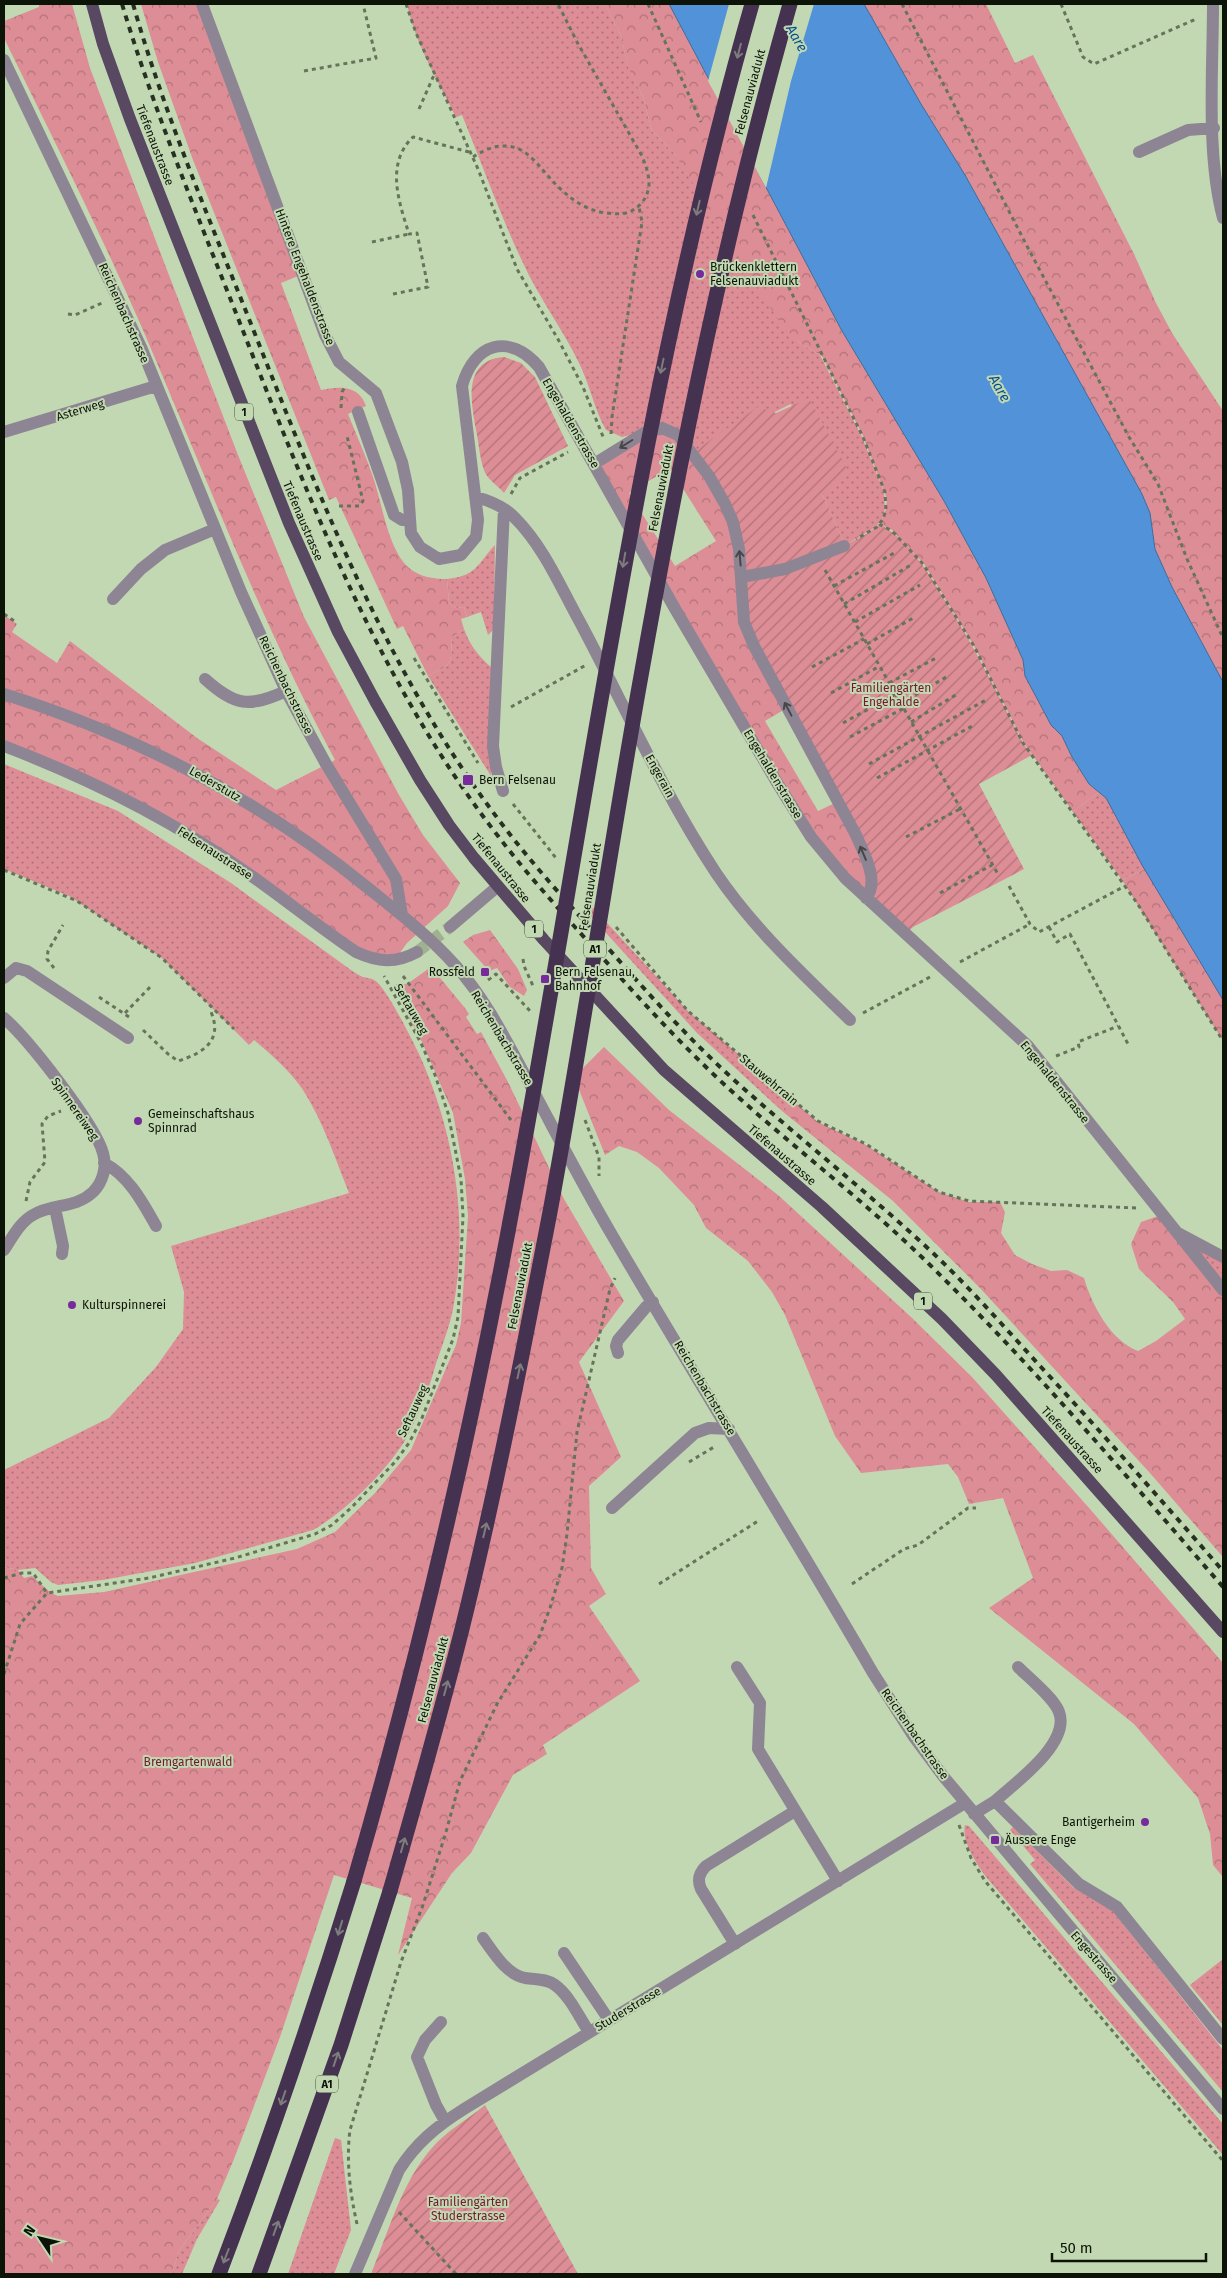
<svg xmlns="http://www.w3.org/2000/svg" width="1227" height="2278" font-family="'Fira Sans',sans-serif">
	<style>
		.grass { fill: url(#grass-dots) }
		.forest { fill: url(#forest-crowns); fill-rule: evenodd }
		.garden { fill: url(#garden-furrows) }
		.water { fill: #5292d9; stroke: #3d6c9a }
		.pier { fill: #c2d8b2 }
		.lines { fill: none; stroke-linecap: round; stroke-linejoin: round }
		.minor-tunnel { stroke: #9eb190; stroke-width: 12; stroke-dasharray: 12 6; stroke-linecap: butt }
		.path { stroke: #65745a; stroke-width: 3; stroke-dasharray: 4 4; stroke-linecap: butt }
		.minor { stroke: #8e8594; stroke-width: 12 }
		.major { stroke: #584862; stroke-width: 12 }
		.highway { stroke: #453250; stroke-width: 15 }
		.rail { stroke: #273121; stroke-width: 4; stroke-dasharray: 6 6; stroke-linecap: butt }
		.highway-bridge { stroke: #453250; stroke-width: 15 }
		.oneway { stroke: #7d7d7c }
		.oneway2 { stroke: #464746 }
		.poi-dot { fill: #772a9c; stroke: #c2d8b2; stroke-width: 2 }
		.labels { text-anchor: middle; stroke-width: 4; stroke-linejoin: round; paint-order: stroke }
		.shield { fill: #c2d8b2; stroke: #434f3a; stroke-width: 1 }
		.shield-label { font-size: 11px; font-weight: bold; fill: #0c1407 }
		.street-label { font-size: 12px; fill: #0c1407; stroke: #c2d8b2 }
		.poi-label { font-size: 12px; fill: #0c1407; stroke: #c2d8b2; text-anchor: start }
		.park-label { font-size: 12px; fill: #74192e; stroke: #c2d8b2 }
		.water-label { font-size: 14px; font-style: italic; fill: #034d8e; stroke: #c2d8b2 }
	</style>
	<defs>
		<pattern id="grass-dots" width="8" height="8" patternUnits="userSpaceOnUse" patternTransform="scale(1.25)"><rect width="8" height="8" fill="#dd8d96"/><path d="M2 2h.1M6 6h.1" fill="none" stroke="#b27278" stroke-width="1.8" stroke-linecap="round"/></pattern>
		<pattern id="forest-crowns" width="20" height="18" patternUnits="userSpaceOnUse" patternTransform="scale(1.25)"><rect width="20" height="18" fill="#dd8d96"/><path d="M2 6a3 3 0 1 1 6 0M12 15a3 3 0 1 1 6 0" fill="none" stroke="#b27278"/></pattern>
		<pattern id="garden-furrows" width="10" height="10" patternUnits="userSpaceOnUse" patternTransform="scale(1.25)"><rect width="10" height="10" fill="#dd8d96"/><path d="M-1 1l2-2M0 10L10 0M9 11l2-2" fill="none" stroke="#b27278"/></pattern>
	</defs>
	<rect width="100%" height="100%" fill="#c2d8b2"/>
	<path class="grass" d="M407 4H605L621 36 628 66 643 97 652 131 674 153 798 342 820 355 862 437 884 492 885 509 882 519 876 527 845 545 822 494 791 404 692 453 644 432 622 437 606 430C594 409 590 385 579 363 562 328 539 298 523 263 500 215 482 164 462 115L456 117C438 81 415 43 407 4Z
		M495 545 494 629 488 635 481 612 467 617 464 607 456 608 449 603 447 579C477 576 478 563 495 545Z
		M464 629C470 645 478 656 492 668L491 776 428 676C455 662 450 665 452 637Z
		M4 764 118 811 231 883 344 965C350 969 356 974 363 977 366 978 371 978 374 980 386 986 412 1040 419 1054 455 1133 469 1223 453 1309 449 1329 441 1348 435 1367 428 1392 419 1415 407 1437 389 1469 345 1512 313 1530L195 1563 103 1580 58 1585 51 1582 35 1568 18 1570 4 1567V1470L109 1418 156 1367 183 1329 184 1292 171 1246 349 1193C335 1158 323 1121 303 1090 290 1071 272 1055 254 1040L249 1045 162 958 69 896 4 869Z
		M1099 792 1106 798 1145 869 1122 880 1073 812Z
		M587 901 688 1011 791 1099 782 1111 697 1033 586 911Z
		M1203 1247 1223 1258V1290L1193 1254Z
		M965 1825 969 1826 1223 2124V2155L987 1878C978 1866 961 1841 965 1825Z
		M1013 1827 1074 1888 1113 1911 1223 2050V2092L1030 1864 1035 1860 1010 1830Z
		M1223 1959V2025L1190 1985Z
		M335 2138 341 2140 351 2230 334 2274H288Z
		M217 2199 220 2200 197 2239 182 2274H172L179 2251Z"/>
	<path class="forest" d="M39 4H72L90 68 126 163 238 455 304 617 399 795 423 835 460 883 448 906 407 943 394 961 371 958 188 835 4 746V615L17 624 12 632 57 663 70 641 197 738 276 790 335 760C261 621 205 475 143 330 100 231 51 135 4 38V21L39 7Z
		M141 4H202L303 274 281 283 321 390C339 386 359 385 366 406L348 414C356 434 365 454 372 474 382 501 387 547 408 567 419 577 433 579 447 579L449 603 456 608 464 607 467 617 461 619 464 629 452 637C450 665 455 662 428 676L403 626 397 629 336 497 329 500 193 160 158 62Z
		M605 4H669L842 331 944 501 986 578 1023 660 1025 676 1051 725 1062 736 1072 757 1089 784 1099 792 1073 812 1024 743 974 646 924 564 892 530 880 524 886 509 887 499 863 436 822 356 798 342 777 318 674 153 652 131 643 97 628 67 621 36Z
		M864 4H986L1015 63 1033 55 1134 254 1156 303 1172 333 1223 411V682L1172 587 1155 549 1150 513 1142 494 965 175 921 104Z
		M644 433 677 435 724 504 787 708 765 721 818 811 837 802 868 866 866 897 812 837 593 467ZM670 468 716 541 675 566 629 493Z
		M1145 869 1223 1000V1041L1122 880Z
		M490 930 518 969 527 990 524 996 510 987 497 968 489 971 463 942 473 935Z
		M431 967 465 1008 469 1014 466 1017 477 1034 481 1032 508 1082 564 1199 624 1301 579 1362 621 1457 589 1486 591 1568 606 1594 589 1606 640 1681 543 1745 547 1754 513 1775 471 1853 452 1873 398 1955 412 1898 334 1875 280 2037 234 2159 217 2199 179 2251 172 2274H4V1567L18 1570 24 1578 32 1576 51 1593 58 1596 104 1592 297 1549 335 1532 375 1493 411 1450 456 1345 461 1323 468 1216 465 1179 453 1113 422 1042 397 995 396 984H407Z
		M604 1047 669 1110 778 1195 911 1317 972 1377 1090 1509 1223 1663V1877L1213 1865 1210 1834 1198 1798 1134 1724 989 1608 1033 1578 1003 1498 969 1504 958 1477 948 1464 861 1473 835 1436 785 1315 772 1292 748 1261 706 1228 694 1205 659 1168 637 1152 619 1146 605 1155 574 1077Z
		M791 1099 818 1122 866 1145 939 1192 969 1202H1000L1005 1212 1001 1233 1015 1255 1032 1264 1051 1271 1067 1270 1084 1278C1092 1305 1110 1340 1138 1351L1156 1341 1185 1319 1173 1302 1139 1269 1131 1244 1141 1222 1158 1216 1223 1291V1557L1149 1472 980 1288 893 1201 782 1111Z"/>
	<path class="garden" d="M504 357 521 363 535 377 568 446 515 475 504 493C498 486 486 478 484 470 480 459 479 446 477 435 472 407 460 360 504 357Z
		M809 398 850 474 822 494 845 545 868 533 880 524C912 543 929 574 948 605 976 650 999 696 1023 743L1032 755 979 784 1024 869 913 927 905 935 867 898 869 866 754 646 733 521 692 453 758 407 776 413Z
		M485 2105 578 2274H371C388 2233 401 2184 431 2149 446 2131 467 2120 485 2105Z"/>
	<path class="water" d="M669 4H864L921 104 965 175 1142 494 1150 513 1155 549 1172 587 1223 682V1000L1142 865 1106 798 1089 784 1072 757 1062 736 1051 725 1025 676 1023 660 986 578 944 501 842 331Z"/>
	<path class="pier" d="M729 4H814L791 81 766 188 708 81Z"/>
	<g class="lines">
		<path class="minor-tunnel" d="M417 952 450 927"/>
		<path class="path" d="M406 4 416 33 478 169 517 269 559 341 583 387 604 439
			M648 4 701 122
			M902 4 1028 248 1129 437 1158 484 1187 559 1223 638
			M1061 4 1083 57 1094 64 1196 19
			M304 71 376 58 363 4
			M419 109 434 75
			M473 157C487 148 502 142 519 149 528 153 536 162 542 169 560 190 579 210 607 213 616 214 625 215 633 210 642 205 648 196 649 185 649 174 646 166 642 156L577 42 558 4
			M753 215 863 437 885 492 886 510 883 519 877 527 856 539
			M372 242 409 234
			M393 294 428 287 417 233 409 234C399 202 385 164 413 137L469 152
			M68 314 75 315 102 303
			M341 408 342 392 345 387
			M611 434 612 417 642 222 639 207
			M511 494 520 478 568 452
			M339 506H359L363 501 347 436
			M879 524 892 531 923 564 974 646 1023 743 1137 903 1223 1041
			M825 570 999 876
			M834 586 896 552
			M844 604 911 565
			M4 614 17 623
			M855 622 920 585
			M867 644 915 617
			M414 658 478 763
			M812 667 864 639
			M889 683 938 657
			M831 693 880 666
			M901 703 948 676
			M511 707 586 665
			M911 722 959 693
			M843 723 896 694
			M850 737 904 708
			M869 764 986 700
			M877 778 974 725
			M513 804 556 858
			M906 837 960 809
			M4 870 77 901 162 958 234 1029
			M1009 886 1030 924 1039 932 1125 886
			M940 893 992 865
			M616 927 688 1011 818 1121 866 1144 939 1192 969 1201 1137 1208
			M1049 927 1057 942 1070 934 1128 1044
			M523 959 524 966 534 988
			M960 962 1030 924
			M54 968 47 959 48 951 63 925
			M403 976 511 1120
			M488 980 496 974 530 1011
			M99 997 129 1017
			M125 1013 152 985
			M863 1013 930 977
			M143 1030 168 1054 178 1061C204 1053 223 1040 211 1012L213 1009
			M1056 1056 1079 1047 1078 1042 1118 1026
			M585 1120 599 1157V1176
			M26 1201 30 1182 45 1162 42 1124 48 1116 61 1111
			M689 1462 714 1447
			M4 1578 22 1573H33L47 1593
			M659 1584 758 1521
			M852 1584 904 1549 918 1545 968 1508H976
			M4 1674 20 1624 47 1593 149 1578 235 1558 315 1534 332 1525 352 1507 395 1462 409 1443 422 1418 453 1339 458 1317 463 1216 461 1179 448 1113 435 1075 421 1043 384 976
			M959 1825 971 1858 985 1881 1223 2161
			M399 2212 456 2274
			M357 2224C350 2193 346 2161 350 2130L401 1962 423 1905 446 1832 460 1781 497 1704 540 1635 550 1608 562 1568 567 1534 577 1432 610 1289 615 1278"/>
		<path class="minor" d="M202 4 325 335 339 362 376 393 402 462 408 490 411 533 420 547 439 559 461 555 476 537 478 520 462 386C474 343 509 332 539 367L674 607 776 781 811 837 845 878 1028 1046 1223 1290
			M1213 4C1213 70 1206 154 1223 218
			M4 60 141 347 241 592 286 691 326 764 396 879 402 915
			M1139 152 1188 130 1214 128
			M358 412 394 515 402 520H409
			M4 432 156 386
			M594 464 644 433 662 428 678 435 709 476 725 504 733 522 739 549 744 622 754 646 856 835C864 854 880 881 866 898
			M476 497C491 501 505 507 515 518 544 547 561 588 581 624 625 707 664 794 716 873 753 928 803 974 850 1020
			M742 577 785 569 844 546
			M113 599 141 569 165 550 215 529
			M205 679C235 706 249 708 286 691
			M4 694C137 736 260 800 368 888 398 912 429 936 455 965 485 998 506 1040 527 1079 555 1131 582 1184 612 1235 698 1382 788 1526 873 1673L914 1737 943 1776 1223 2109
			M4 746C88 778 168 818 243 870 281 896 317 926 356 952 378 962 395 964 417 952
			M503 791 496 767 493 746 504 509
			M450 927 497 887
			M4 978 16 968 27 971 128 1038
			M4 1018C28 1039 95 1124 103 1153 107 1167 103 1182 93 1192 75 1209 52 1203 33 1215 20 1222 12 1238 4 1250
			M104 1163C129 1176 143 1203 156 1226
			M55 1208 63 1246 62 1254
			M1178 1233 1223 1257
			M618 1353 616 1346 618 1340 646 1307 653 1302
			M612 1508 695 1433 709 1428 729 1429
			M737 1667 760 1703 758 1749 838 1881
			M995 1801C1015 1783 1071 1743 1059 1712 1054 1698 1029 1678 1018 1667
			M974 1814 995 1801 1079 1884 1117 1907 1223 2039
			M483 1938C494 1953 506 1974 525 1978 536 1980 545 1978 555 1985 570 1996 579 2017 589 2032
			M735 1944 701 1889C697 1880 699 1873 706 1866L795 1811
			M564 1953 609 2020
			M441 2022 425 2040 417 2057 436 2105 445 2121
			M355 2274 399 2170C416 2143 437 2126 464 2109L965 1803"/>
		<path class="major" d="M92 4 103 44 130 119 289 523 338 632 375 701 420 780 449 825 474 858 544 940 664 1070 822 1207 942 1319 996 1375 1223 1632"/>
		<path class="highway" d="M219 2274C268 2145 313 2013 354 1881
			M259 2274 341 2045 390 1891"/>
		<path class="rail" d="M122 4C156 117 202 226 245 336 314 511 382 687 498 836 530 878 566 917 601 956 645 1005 689 1053 738 1097 802 1154 870 1206 931 1266 1034 1367 1128 1478 1223 1587
			M133 4C164 113 209 218 251 324 321 500 388 677 505 828 535 867 568 903 600 939 645 990 691 1042 742 1087 805 1143 872 1196 934 1254 971 1289 1006 1329 1041 1367 1103 1434 1163 1502 1223 1571"/>
		<path class="highway-bridge" d="M354 1881C419 1658 471 1433 513 1205 588 803 639 397 752 4
			M390 1891C415 1804 440 1717 462 1629 496 1491 523 1352 550 1212 583 1034 609 854 641 676 681 450 727 225 790 4"/>
	</g>
	<defs><path id="oneway-shaft" d="M-6 0H5M1.5-3L5.5 0L1.5 3" fill="none" stroke-width="1.6" stroke-linecap="round" stroke-linejoin="round" transform="scale(1.25)"/></defs>
	<g class="oneway">
		<use href="#oneway-shaft" transform="translate(739 51) rotate(105)"/>
		<use href="#oneway-shaft" transform="translate(698 208) rotate(103)"/>
		<use href="#oneway-shaft" transform="translate(662 366) rotate(102)"/>
		<use href="#oneway-shaft" transform="translate(624 560) rotate(100)"/>
		<use href="#oneway-shaft" transform="translate(519 1371) rotate(-78)"/>
		<use href="#oneway-shaft" transform="translate(485 1530) rotate(-77)"/>
		<use href="#oneway-shaft" transform="translate(446 1688) rotate(-75)"/>
		<use href="#oneway-shaft" transform="translate(403 1845) rotate(-74)"/>
		<use href="#oneway-shaft" transform="translate(340 1928) rotate(107)"/>
		<use href="#oneway-shaft" transform="translate(336 2059) rotate(-71)"/>
		<use href="#oneway-shaft" transform="translate(283 2098) rotate(109)"/>
		<use href="#oneway-shaft" transform="translate(276 2228) rotate(-70)"/>
		<use href="#oneway-shaft" transform="translate(226 2256) rotate(111)"/>
	</g>
	<g class="oneway2">
		<use href="#oneway-shaft" transform="translate(626 444) rotate(148)"/>
		<use href="#oneway-shaft" transform="translate(740 558) rotate(-95)"/>
		<use href="#oneway-shaft" transform="translate(788 709) rotate(-118)"/>
		<use href="#oneway-shaft" transform="translate(863 853) rotate(-113)"/>
	</g>
	<g class="poi-dot">
		<circle cx="700" cy="274" r="5"/>
		<rect x="462" y="774" width="12" height="12" rx="2.5"/>
		<rect x="480" y="967" width="10" height="10" rx="2.5"/>
		<rect x="540" y="974" width="10" height="10" rx="2.5"/>
		<circle cx="138" cy="1121" r="5"/>
		<circle cx="72" cy="1305" r="5"/>
		<circle cx="1145" cy="1822" r="5"/>
		<rect x="990" y="1835" width="10" height="10" rx="2.5"/>
	</g>
	<g class="labels">
		<g class="shield">
			<rect x="235" y="403.5" width="18" height="17" rx="4"/>
			<rect x="525" y="920.5" width="18" height="17" rx="4"/>
			<rect x="584" y="940.5" width="22" height="17" rx="4"/>
			<rect x="914" y="1292.5" width="18" height="17" rx="4"/>
			<rect x="316" y="2075.5" width="22" height="17" rx="4"/>
		</g>
		<g class="shield-label">
			<text x="244" y="416">1</text>
			<text x="534" y="933">1</text>
			<text x="595" y="953">A1</text>
			<text x="923" y="1305">1</text>
			<text x="327" y="2088">A1</text>
		</g>
		<g class="street-label">
			<text transform="translate(750 92) rotate(-75)" y="4">Felsenauviadukt</text>
			<text transform="translate(155 145) rotate(69)" y="4">Tiefenaustrasse</text>
			<text transform="translate(305 277) rotate(69)" y="4">Hintere Engehaldenstrasse</text>
			<text transform="translate(124 313) rotate(66)" y="4">Reichenbachstrasse</text>
			<text transform="translate(80 410) rotate(-17)" y="4">Asterweg</text>
			<text transform="translate(571 423) rotate(60)" y="4">Engehaldenstrasse</text>
			<text transform="translate(661 488) rotate(-79)" y="4">Felsenauviadukt</text>
			<text transform="translate(303 521) rotate(67)" y="4">Tiefenaustrasse</text>
			<text transform="translate(286 685) rotate(64)" y="4">Reichenbachstrasse</text>
			<text transform="translate(773 774) rotate(59)" y="4">Engehaldenstrasse</text>
			<text transform="translate(660 776) rotate(61)" y="4">Engerain</text>
			<text transform="translate(215 784) rotate(30)" y="4">Lederstutz</text>
			<text transform="translate(215 853) rotate(33)" y="4">Felsenaustrasse</text>
			<text transform="translate(501 868) rotate(51)" y="4">Tiefenaustrasse</text>
			<text transform="translate(590 887) rotate(-81)" y="4">Felsenauviadukt</text>
			<text transform="translate(411 1009) rotate(60)" y="4">Seftauweg</text>
			<text transform="translate(502 1038) rotate(59)" y="4">Reichenbachstrasse</text>
			<text transform="translate(769 1080) rotate(40)" y="4">Stauwehrrain</text>
			<text transform="translate(1055 1082) rotate(51)" y="4">Engehaldenstrasse</text>
			<text transform="translate(75 1109) rotate(55)" y="4">Spinnereiweg</text>
			<text transform="translate(782 1155) rotate(41)" y="4">Tiefenaustrasse</text>
			<text transform="translate(520 1286) rotate(-79)" y="4">Felsenauviadukt</text>
			<text transform="translate(705 1388) rotate(59)" y="4">Reichenbachstrasse</text>
			<text transform="translate(413 1411) rotate(-65)" y="4">Seftauweg</text>
			<text transform="translate(1072 1440) rotate(48)" y="4">Tiefenaustrasse</text>
			<text transform="translate(433 1680) rotate(-75)" y="4">Felsenauviadukt</text>
			<text transform="translate(915 1734) rotate(55)" y="4">Reichenbachstrasse</text>
			<text transform="translate(1094 1957) rotate(49)" y="4">Engestrasse</text>
			<text transform="translate(628 2009) rotate(-31)" y="4">Studerstrasse</text>
		</g>
		<g class="poi-label">
			<text x="710" y="271">Brückenklettern<tspan x="710" dy="14">Felsenauviadukt</tspan></text>
			<text x="479" y="784">Bern Felsenau</text>
			<text x="475" y="976" text-anchor="end">Rossfeld</text>
			<text x="555" y="976">Bern Felsenau,<tspan x="555" dy="14">Bahnhof</tspan></text>
			<text x="148" y="1118">Gemeinschaftshaus<tspan x="148" dy="14">Spinnrad</tspan></text>
			<text x="82" y="1309">Kulturspinnerei</text>
			<text x="1135" y="1826" text-anchor="end">Bantigerheim</text>
			<text x="1005" y="1844">Äussere Enge</text>
		</g>
		<g class="park-label">
			<text x="891" y="692">Familiengärten<tspan x="891" dy="14">Engehalde</tspan></text>
			<text x="188" y="1766">Bremgartenwald</text>
			<text x="468" y="2206">Familiengärten<tspan x="468" dy="14">Studerstrasse</tspan></text>
		</g>
		<g class="water-label">
			<text transform="translate(797 38) rotate(60)" y="5">Aare</text>
			<text transform="translate(1000 388) rotate(60)" y="5">Aare</text>
		</g>
	</g>
	<rect width="1227" height="2278" fill="none" stroke="#0c1407" stroke-width="10"/>
	<g transform="translate(40 2238) rotate(305)" stroke="#c2d8b2" stroke-width="4" paint-order="stroke">
	<path d="M0-4L9 19L0 12L-9 19Z" fill="#0c1407"/>
	<text y="-8" font-size="14" font-weight="bold" text-anchor="middle" fill="#0c1407">N</text>
	</g>
	<path d="M1052 2253v8h154v-8" fill="none" stroke="#0c1407" stroke-width="2.5"/>
	<text x="1060" y="2253" font-size="15" fill="#0c1407" stroke="#c2d8b2" stroke-width="4" paint-order="stroke">50 m</text>
</svg>
